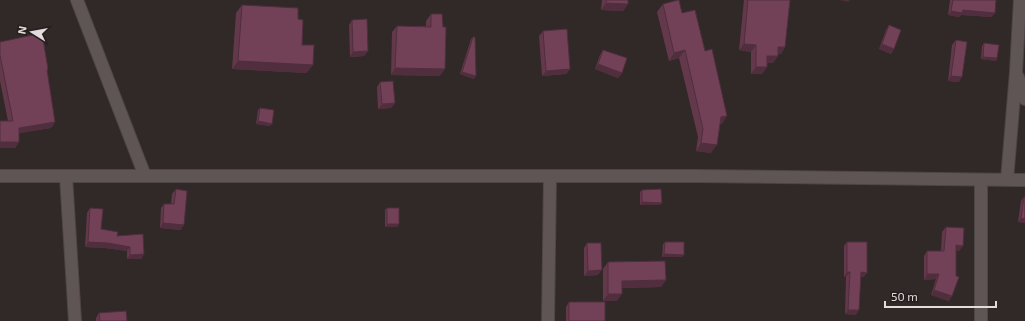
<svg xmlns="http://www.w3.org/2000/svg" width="1025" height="321" font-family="'Exo 2',sans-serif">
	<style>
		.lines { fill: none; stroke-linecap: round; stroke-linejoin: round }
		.street-casing { stroke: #4d4646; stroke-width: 14 }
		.secondary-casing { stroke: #4d4646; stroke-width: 14 }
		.street { stroke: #5f5555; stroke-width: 12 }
		.secondary { stroke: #5f5555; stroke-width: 12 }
		.wall { fill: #63384b }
		.shaded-wall { fill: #502e3d }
		.building { fill: #734157; stroke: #502e3d }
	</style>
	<rect width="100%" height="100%" fill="#312828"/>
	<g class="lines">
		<defs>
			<path id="street" d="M77 0 145 176
				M66 176 75 321
				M548 321 550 176
				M981 321V180"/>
			<path id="secondary" d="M1018 77 1025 99
				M0 176H697L1025 180
				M1007 180 1016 72 1020 0"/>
		</defs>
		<use href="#street" class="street-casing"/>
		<use href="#secondary" class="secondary-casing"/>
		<use href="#street" class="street"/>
		<use href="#secondary" class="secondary"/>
	</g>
	<path class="wall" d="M602 0H628V4L623 11 601 10Z
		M744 0H790L785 47 781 54H778V56L773 63H767V67L762 74H751V52L739 50Z
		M950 0H996L992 17 961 15 959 17 948 15Z
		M663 4 682 13 722 124H720L711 153 696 151 698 137 679 58 669 61 657 12Z
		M242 5 298 19 307 73 232 69 236 13Z
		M431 14 440 76 391 75 392 32 397 26H426V21Z
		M352 20 368 51 364 56 350 57 349 25Z
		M889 25 894 49 891 54 879 49 886 30Z
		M543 31 570 69 566 74 542 76 539 36Z
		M473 37 474 79 460 74 471 39Z
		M956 40 959 82 948 81 952 45Z
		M0 42 47 71 55 122 51 128 19 133V142L15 148H0V121H8L0 81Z
		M984 43 997 58 996 61 981 59 982 46Z
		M603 50 622 73 618 78 595 69 600 55Z
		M380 82 395 103 391 108 378 109 377 87Z
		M260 108 270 126 256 124 258 110Z
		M176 189 181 230 160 228 161 208 164 204H171L172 194Z
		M642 190 660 205H640V192Z
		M1024 197 1025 223 1018 222 1021 201Z
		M90 208 101 229 117 236 144 254 141 259H127V251L105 248 85 247 87 213Z
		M387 208 399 224 397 227H385V210Z
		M946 227 963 246 959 251 956 250 952 296 949 301 931 295 936 279 924 280V256L927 251H941L942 232Z
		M665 242 682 257H662L663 244Z
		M847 242 864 277H861L856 315 845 314 846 277H844V246Z
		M587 243 598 275 584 276V248Z
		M608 262 666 280 661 287 622 288 617 301H603V269Z
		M569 302 605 321H566V307Z
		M99 313 127 321H96V318Z"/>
	<path class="shaded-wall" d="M839 0H850L848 2Z
		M606 3 628 4 623 11 601 10Z
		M963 10 995 13 992 17 961 15 959 17 948 15 951 11Z
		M744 44 756 45 751 52 739 50Z
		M882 44 894 49 891 54 879 49Z
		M778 47H785L781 54 773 53Z
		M685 50 679 58 669 61 674 53Z
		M368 51 364 56 350 57 353 52Z
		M767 56H778L773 63H762Z
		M983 57 997 58 996 61 981 59Z
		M238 61 313 65 307 73 232 69Z
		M598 64 622 73 618 78 595 69Z
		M756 67H767L762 74H751Z
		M395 68 445 69 440 76 391 75Z
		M570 69 566 74 542 76 546 71Z
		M462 72 476 76 474 79 460 74Z
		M951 76 962 77 959 82 948 81Z
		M395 103 391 108 378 109 382 104Z
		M727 116 722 124 715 125 721 117Z
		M258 121 272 124 270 126 256 124Z
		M55 122 51 128 15 134 19 128Z
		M0 142H19L15 148H0Z
		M701 143 717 145 711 153 696 151Z
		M642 202 662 203 660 205H640Z
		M1021 218 1025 219V223L1018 222Z
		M163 223 184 225 181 230 160 228Z
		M387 224H399L397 227H385Z
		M88 242 108 243 130 247 127 251 105 248 85 247Z
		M956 245 963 246 959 251 953 250Z
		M144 254 141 259H127L130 255Z
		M664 254 684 255 682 257H662Z
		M602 270 598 275 584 276 588 271Z
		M847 272H850L846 277H844Z
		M861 272 867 273 864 277H858Z
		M927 274H939L936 279 924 280Z
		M666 280 661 287 617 288 622 281Z
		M934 290 952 296 949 301 931 295Z
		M608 294H622L617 301H603Z
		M848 310H859L856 315 845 314Z"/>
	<path class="building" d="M606 0H628V4L606 3Z
		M678 0H679L682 13 695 10 705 51 712 49 727 116 721 117 717 145 701 143 703 129 685 50 674 53 663 4Z
		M748 0H790L785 47H778V56H767V67H756V45L744 44Z
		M953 0H996L995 13 963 10 962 13 951 11Z
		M242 5 298 8V19L303 20 302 45H314L313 65 238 61Z
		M431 14H442L443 27H446L445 69 395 68 397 26 431 27Z
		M367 19 368 51 353 52 352 20Z
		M889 25 901 30 894 49 882 44Z
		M567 29 570 69 546 71 543 31Z
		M42 33 48 69 47 70 55 122 19 128V142H0V121H13L0 55V42Z
		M473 37H475L476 76 462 72Z
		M956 40 967 42 962 77 951 76Z
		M984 43 999 45 997 58 983 57Z
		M603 50 627 58 622 73 598 64Z
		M393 81 395 103 382 104 380 82Z
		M260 108 274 110 272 124 258 121Z
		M176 189 187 191 184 225 163 223 164 204H174Z
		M661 189 662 203 642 202V190Z
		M1024 197H1025V219L1021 218Z
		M90 208 103 209 101 229 118 232 117 236 143 234 144 254 130 255V247L108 243 88 242Z
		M387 208H399V224H387Z
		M946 227 964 228 963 246 956 245V276L959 277 952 296 934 290 939 274H927V251H944Z
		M665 242H684V255L664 254Z
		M847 242H867V273L861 272 859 310H848L850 272H847Z
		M587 243H601L602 270 588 271Z
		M665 261 666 280 622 281V294H608V262Z
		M569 302H605V321H569Z
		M126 311 127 321H100L99 313Z"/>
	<g transform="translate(32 32) rotate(281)" stroke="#271f1f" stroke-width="3" paint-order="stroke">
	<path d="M0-3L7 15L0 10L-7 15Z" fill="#e2dcdc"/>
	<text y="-6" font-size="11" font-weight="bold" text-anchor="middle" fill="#e2dcdc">N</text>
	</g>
	<path d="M885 301v6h111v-6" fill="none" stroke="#e2dcdc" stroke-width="2"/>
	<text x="891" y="301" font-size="12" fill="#e2dcdc" stroke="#271f1f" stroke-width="3" paint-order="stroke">50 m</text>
</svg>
